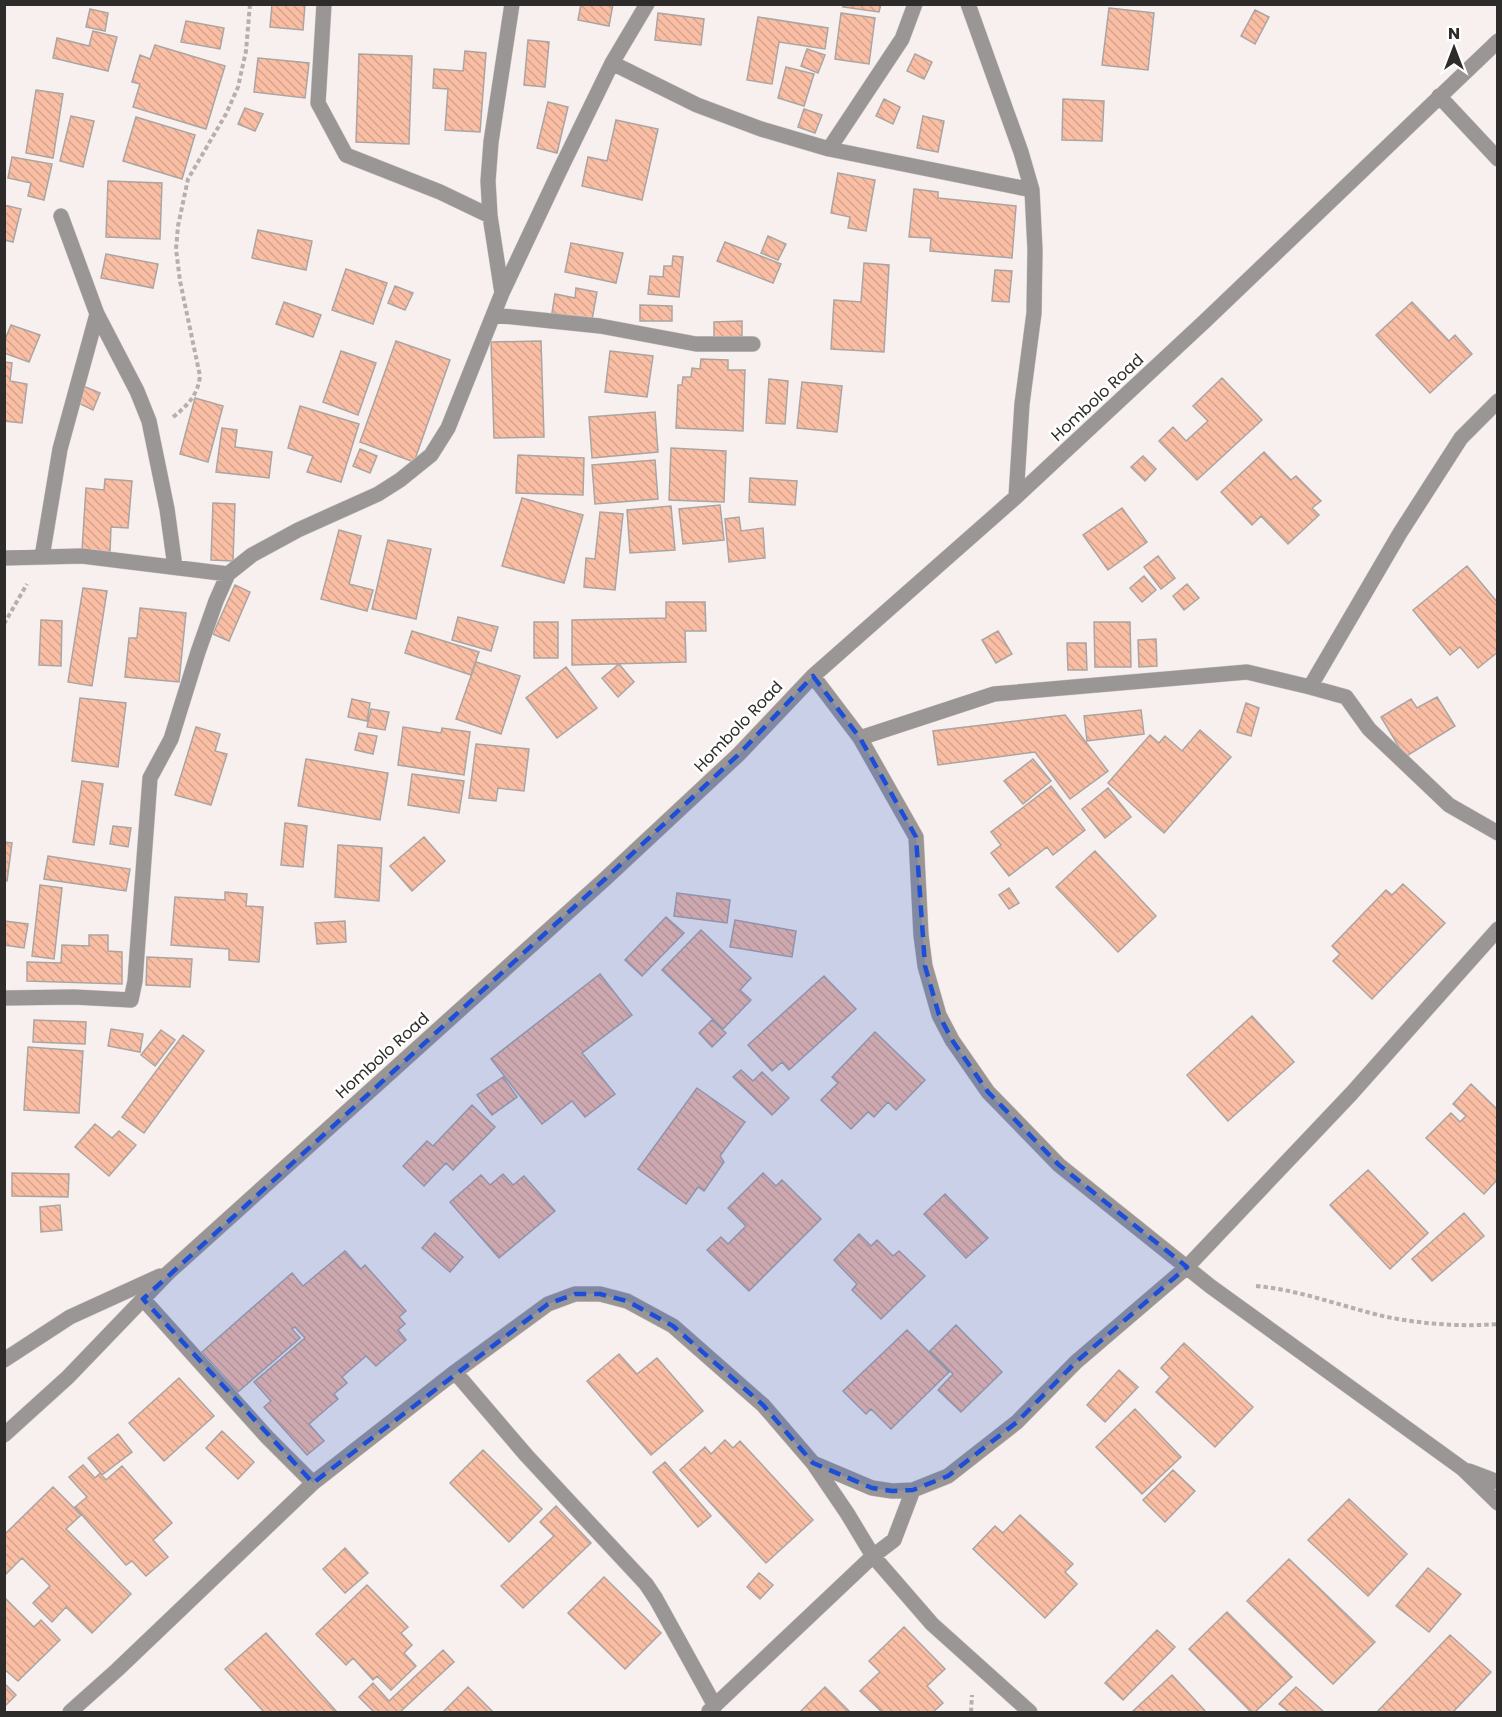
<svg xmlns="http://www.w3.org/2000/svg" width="1502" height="1717" font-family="Poppins,sans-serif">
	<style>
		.building { fill: url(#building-back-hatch); stroke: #aba5a2; stroke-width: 1.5 }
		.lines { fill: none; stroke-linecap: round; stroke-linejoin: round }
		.minor-casing { stroke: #d3cdcb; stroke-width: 16 }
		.path { stroke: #b5b0ae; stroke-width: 4; stroke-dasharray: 4.5 3; stroke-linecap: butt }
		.minor { stroke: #999695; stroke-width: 15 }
		.marked { fill: #1d4ed8; fill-opacity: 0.2; stroke: #1d4ed8; stroke-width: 4.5; stroke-dasharray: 12 8; stroke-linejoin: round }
		.labels { text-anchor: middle; stroke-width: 5; stroke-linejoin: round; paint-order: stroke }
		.street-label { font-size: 16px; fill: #2e2c2b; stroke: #fff }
	</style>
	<defs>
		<pattern id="building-back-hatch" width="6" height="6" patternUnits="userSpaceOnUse" patternTransform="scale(1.5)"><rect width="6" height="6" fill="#fabea5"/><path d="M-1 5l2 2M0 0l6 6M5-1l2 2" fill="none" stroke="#d7a38e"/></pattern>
	</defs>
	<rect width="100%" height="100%" fill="#f7f0ee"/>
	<path class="building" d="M272 4H305L303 30 270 27Z
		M581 4H613L609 26 578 20Z
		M844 4H881L879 12 843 7Z
		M1109 8 1154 13 1148 70 1102 65Z
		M90 9 108 13 105 31 86 27Z
		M1255 10 1269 17 1255 44 1241 36Z
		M658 13 704 19 701 45 655 40Z
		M841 13 875 18 869 64 835 59Z
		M758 17 828 28 825 49 779 42 772 84 747 80Z
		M186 21 224 28 220 49 181 42Z
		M93 31 117 37 108 71 53 58 57 38 89 46Z
		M528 40 549 42 545 87 524 85Z
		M155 45 225 66 206 129 133 107 140 84 132 82 140 55 150 59Z
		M807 49 825 55 818 73 801 66Z
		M465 51 486 53 480 132 445 130 448 89 433 88 434 69 463 71Z
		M359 54 412 56 409 144 356 142Z
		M915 54 932 62 924 79 907 71Z
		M258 58 309 63 305 98 254 92Z
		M786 67 814 74 804 106 778 98Z
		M36 90 63 94 53 158 26 153Z
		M884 99 900 107 893 124 876 116Z
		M1063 99 1104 101 1102 141 1062 140Z
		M548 102 568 107 557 153 537 148Z
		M245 108 263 114 255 131 238 124Z
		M804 109 822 115 815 133 798 127Z
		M71 116 94 121 83 167 60 161Z
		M923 116 944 121 938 152 917 148Z
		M136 117 195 135 182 179 123 161Z
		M616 120 658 129 642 200 582 186 588 157 607 161Z
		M12 157 52 164 44 200 28 196 31 183 8 178Z
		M838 173 875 180 866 231 848 228 850 217 831 213Z
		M108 181 162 183 160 239 106 237Z
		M914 189 938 192V198L1016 206 1012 258 930 251 931 238 909 237Z
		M4 205 21 209 13 242 4 240Z
		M258 230 312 241 306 270 252 258Z
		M768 236 786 244 778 260 761 253Z
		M725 242 781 264 773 283 717 261Z
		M571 243 623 253 616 283 565 272Z
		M106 254 158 264 153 288 101 278Z
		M673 256 683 257 679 297 648 294 650 276 663 277 664 266H672Z
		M864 263 889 265 884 352 831 349 834 300 861 302Z
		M346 269 387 283 373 324 332 310Z
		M995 270 1012 271 1009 302 992 301Z
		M395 286 413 293 405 310 388 303Z
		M576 288 597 292 592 320 552 313 555 294 575 298Z
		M284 302 321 315 313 337 276 324Z
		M1412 302 1449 341 1455 335 1472 354 1430 393 1376 335Z
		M640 305 672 306V321H640Z
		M742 321V342H714V322Z
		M11 325 40 335 29 362 4 353V342Z
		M396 341 450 360 414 462 360 442Z
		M541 341 544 437 494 438 491 342Z
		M341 351 376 363 358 415 323 402Z
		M610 351 653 356 647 397 605 392Z
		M701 359 728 360V370H745L743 431 676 428 678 385H682L683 377H691L692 368 700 369Z
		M4 362 12 363 10 381 27 384 22 423 4 421Z
		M1222 378 1262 420 1197 480 1159 441 1173 427 1186 441 1208 421 1193 406Z
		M769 379 788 381 785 424 766 423Z
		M802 382 842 386 837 432 797 428Z
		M83 386 100 393 93 410 76 402Z
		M195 398 223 406 208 462 180 454Z
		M300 406 359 424 341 482 307 472 313 456 288 448Z
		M655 412 658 452 592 458 589 417Z
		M222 428 237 430 235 447 272 452 269 478 216 472Z
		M671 448 726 451 724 502 669 500Z
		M360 449 377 456 370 473 353 466Z
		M1264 452 1291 480 1296 476 1321 501 1312 508 1319 515 1288 544 1261 516 1252 525 1221 492Z
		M518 455 584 458 583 495 516 493Z
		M1143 456 1156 469 1145 481 1131 467Z
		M655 460 658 499 595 504 592 465Z
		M750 478 797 481 795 505 749 502Z
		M105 479 132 481 128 528 111 527 110 552 82 550 86 488 104 490Z
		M522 498 583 515 564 583 502 566Z
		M213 503 235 504 233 561 211 560Z
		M720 505 724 540 683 544 679 509Z
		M671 506 675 550 630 553 627 510Z
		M1122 508 1147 542 1108 570 1083 535Z
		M600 512 623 514 615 590 584 587 586 558 595 559Z
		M739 517 741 531 763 528 765 558 729 562 725 519Z
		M339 530 361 536 349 584 373 590 367 611 321 599Z
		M388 540 431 549 416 619 372 609Z
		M1158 556 1175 578 1161 589 1144 567Z
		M1467 566 1498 603V652L1478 668 1460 647 1450 655 1413 610Z
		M1144 576 1156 590 1142 602 1130 588Z
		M1187 584 1199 598 1184 610 1173 596Z
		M235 585 250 592 229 641 213 634Z
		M83 588 107 591 92 686 68 682Z
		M666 602H705L706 631H685L686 662 572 665V620L666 618Z
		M140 608 186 613 179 682 125 677 129 638H137Z
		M458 617 498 627 491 651 452 640Z
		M41 620 62 621 61 666 39 665Z
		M534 622H558V658H534Z
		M1094 622H1130L1131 667H1095Z
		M412 631 479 652 471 675 405 653Z
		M998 631 1012 654 996 663 982 640Z
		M1156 639 1157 666 1139 667 1138 640Z
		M1067 643H1086L1087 670H1068Z
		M476 662 520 676 501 734 456 719Z
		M619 664 634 682 618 697 602 678Z
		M566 667 597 708 557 738 526 698Z
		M1437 697 1455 726 1405 757 1381 717 1411 699 1417 708Z
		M80 698 126 703 118 767 72 761Z
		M352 699 370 703 367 721 348 717Z
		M1246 703 1259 708 1251 736 1237 732Z
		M371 709 389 712 385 730 367 727Z
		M1141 710 1144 734 1087 741 1084 716Z
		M1065 715 1108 771 1070 799 1035 752 938 765 933 731Z
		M196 727 220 734 215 751 227 754 211 805 175 795Z
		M403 727 441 733 442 728 470 732 464 775 398 765Z
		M1200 730 1231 757 1164 833 1108 783 1150 735 1159 743 1165 736 1182 751Z
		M359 733 377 736 373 754 355 750Z
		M476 744 529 749 524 791 498 788 496 801 469 798Z
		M306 759 388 773 380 820 298 806Z
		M1033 759 1051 781 1023 804 1004 781Z
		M412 774 464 781 459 813 408 805Z
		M82 781 103 784 94 845 73 842Z
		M1051 786 1085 830 1053 855 1047 847 1009 876 991 853 1001 845 991 832Z
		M1108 788 1131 817 1105 838 1082 809Z
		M285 823 307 826 303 867 281 865Z
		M113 826 131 828 128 847 110 844Z
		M424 837 445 861 412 891 390 866Z
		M4 842 12 843 7 881H4Z
		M338 845 382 848 379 901 335 897Z
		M1095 851 1156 916 1118 952 1056 887Z
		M48 856 130 869 126 891 44 879Z
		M1403 884 1445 923 1372 999 1333 961 1340 954 1332 946 1386 890 1392 895Z
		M40 885 62 888 54 959 32 956Z
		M1009 888 1019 903 1009 909 999 895Z
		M225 892 247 894 246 906 263 907 259 962 229 960V949L171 945 175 897 225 900Z
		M677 893 730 900 727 923 674 916Z
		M666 917 684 933 642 976 625 960Z
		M735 920 796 931 792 957 730 947Z
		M4 921 28 924 24 948 4 945Z
		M345 921 346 942 317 944 315 923Z
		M701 930 751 978 740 990 751 1000 723 1029 662 970Z
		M89 935H108V951L122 952V984L27 981V962L61 963 62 945 89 946Z
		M147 957 192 959 190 987 146 985Z
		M600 974 632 1015 582 1053 615 1094 585 1117 572 1101 542 1124 491 1059Z
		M824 976 856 1009 789 1070 782 1062 772 1071 748 1045Z
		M1252 1016 1294 1062 1228 1121 1187 1075Z
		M34 1020 86 1022 85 1044 33 1042Z
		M712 1020 726 1033 712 1047 699 1033Z
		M111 1029 143 1034 140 1052 108 1046Z
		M161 1030 175 1040 155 1066 141 1055Z
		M875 1032 925 1080 896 1110 888 1102 874 1117 868 1112 851 1129 821 1100 838 1083 832 1077Z
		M183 1035 204 1051 144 1133 122 1117Z
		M28 1047 83 1051 79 1113 24 1110Z
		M741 1070 753 1081 762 1072 789 1098 772 1115 733 1077Z
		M503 1077 517 1097 492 1115 477 1095Z
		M1471 1084 1498 1110V1179L1484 1194 1426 1138 1451 1113 1460 1122 1466 1116 1453 1104Z
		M697 1088 745 1122 720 1156 724 1162 704 1191 698 1187 686 1204 638 1169Z
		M472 1105 495 1127 453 1170 446 1163 424 1186 403 1166 427 1141 433 1146Z
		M95 1124 112 1138 119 1131 136 1145 109 1176 75 1147Z
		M1368 1170 1428 1233 1390 1269 1330 1205Z
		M12 1173 69 1174 68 1197 12 1196Z
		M763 1173 776 1186 782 1180 821 1219 749 1291 707 1250 721 1237 728 1244 746 1226 728 1208Z
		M503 1174 513 1185 524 1176 555 1211 499 1258 450 1202 481 1175 490 1185Z
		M945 1194 988 1238 966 1258 924 1214Z
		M60 1205 62 1230 41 1232 40 1207Z
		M1464 1213 1484 1236 1432 1281 1412 1259Z
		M435 1233 463 1257 450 1272 422 1248Z
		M859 1234 871 1246 877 1240 893 1256 899 1251 925 1276 881 1319 852 1290 857 1284 834 1260Z
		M345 1251 361 1269 365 1265 406 1311 399 1317 405 1324 398 1330 406 1340 376 1366 366 1356 342 1377 347 1383 334 1394 338 1399 309 1424 324 1441 307 1455 264 1407 271 1401 254 1382 305 1338 295 1327 292 1329 300 1338 238 1392 202 1352 292 1273 303 1286Z
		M956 1325 1002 1372 961 1412 938 1390 953 1374 930 1351Z
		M907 1330 949 1372 891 1429 871 1409 866 1414 843 1391Z
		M1184 1343 1253 1407 1215 1447 1156 1392 1170 1377 1161 1368Z
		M619 1354 637 1374 657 1358 703 1411 651 1455 587 1381Z
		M1119 1370 1138 1387 1105 1422 1087 1405Z
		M179 1378 214 1416 164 1461 129 1423Z
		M1135 1409 1181 1457 1142 1494 1096 1447Z
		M222 1431 254 1462 238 1479 206 1448Z
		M118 1434 132 1452 102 1475 88 1458Z
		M725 1440 733 1448 740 1441 813 1520 766 1563 680 1470 705 1447 711 1454Z
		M483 1450 542 1509 509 1542 450 1483Z
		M665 1462 711 1516 698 1527 653 1472Z
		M83 1465 95 1478 100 1473 106 1480 122 1466 172 1523 153 1540 168 1557 146 1576 132 1561 126 1565 75 1507 87 1497 69 1477Z
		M1173 1470 1195 1491 1165 1522 1143 1500Z
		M53 1487 81 1515 66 1529 131 1594 92 1633 66 1607 52 1622 33 1603 50 1586 22 1558 4 1576V1535Z
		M1349 1499 1407 1554 1368 1596 1308 1540Z
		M556 1506 591 1543 523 1608 501 1586 554 1536 540 1522Z
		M1020 1515 1073 1564 1065 1572 1077 1584 1045 1618 973 1549 995 1526 1003 1533Z
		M345 1548 368 1573 345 1593 323 1569Z
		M1289 1559 1375 1642 1333 1684 1247 1601Z
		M1428 1568 1461 1594 1429 1632 1396 1606Z
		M759 1573 773 1585 760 1599 747 1587Z
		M604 1577 661 1633 625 1669 568 1613Z
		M367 1585 408 1627 401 1633 412 1645 404 1653 416 1666 391 1690 377 1676 373 1680 353 1658 346 1665 316 1634Z
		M4 1597 34 1627 41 1620 60 1640 18 1681 4 1669Z
		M1227 1612 1292 1677 1255 1712H1251L1189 1649Z
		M904 1627 945 1669 927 1686 943 1703 933 1712H882L860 1691 880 1672 869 1661Z
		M1157 1630 1175 1647 1123 1700 1105 1683Z
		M266 1633 337 1712H264L225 1669Z
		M1450 1635 1491 1672 1453 1712H1377Z
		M443 1650 454 1662 400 1712H374L359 1697 373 1683 389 1701Z
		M1172 1675 1206 1712H1134L1133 1711Z
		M4 1683 16 1695 4 1707Z
		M468 1687 493 1712H443Z
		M825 1687 850 1712H800Z
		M1296 1687 1324 1712H1289L1279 1704Z"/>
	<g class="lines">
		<defs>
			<path id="minor" d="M324 4 318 103 346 155 440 192 490 216
				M968 4 1021 152 1032 190 1035 250 1034 313 1022 404 1016 497
				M612 63 697 105 761 129 829 149 1032 190
				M1439 96 1498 159
				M829 149 902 39 915 4
				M61 216 97 314 137 391 149 421 167 509 175 567
				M502 293 490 216 488 181 491 142 512 4
				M493 315 600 326 696 344H753
				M1498 401 1461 438 1400 533 1310 687 1346 697 1369 729 1449 805 1498 833
				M42 557 60 449 97 314
				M4 558 82 556 228 574
				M813 676 860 738 916 837 921 935 925 966 939 1015 952 1040 988 1092 1059 1165 1210 1286 1463 1469 1498 1503
				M860 738 994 694 1247 672 1310 687
				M4 998 74 997 131 1000 135 981 150 778 171 739 198 652 216 601 228 574 252 555 298 530 378 494 400 480 431 455 448 428 502 293 559 172 612 63 647 4
				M143 1299 267 1437 313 1483
				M4 1360 70 1317 160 1276
				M455 1372 526 1455 646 1584 656 1599 715 1706
				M4 1435 68 1377 168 1273 605 879 739 754 813 676 1016 497 1205 321 1498 41
				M813 1463 872 1488 892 1491 913 1490 948 1476 1017 1422 1076 1362 1187 1267 1351 1094 1498 929
				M1469 1471 1498 1482
				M709 1711 873 1556 894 1540 913 1490
				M70 1712 117 1670 313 1483 455 1372 548 1304 575 1294H600L627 1301 673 1326 763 1405 813 1463 847 1513 873 1556 932 1624 1030 1712"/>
		</defs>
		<use href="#minor" class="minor-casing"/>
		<path class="path" d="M173 417C187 406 198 395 200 376L180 281 176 249 178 226 188 179 226 114 238 87 246 51 250 4
			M4 624 27 584
			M1256 1286C1301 1290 1343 1307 1387 1317 1423 1324 1461 1327 1498 1324
			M971 1712 972 1695"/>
		<use href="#minor" class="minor"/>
	</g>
	<path class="marked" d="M813 676 860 738 916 837 925 966 939 1015 952 1040 988 1092 1059 1165 1187 1267 1076 1362 1017 1422 948 1476 913 1490 892 1491 872 1488 813 1463 763 1405 673 1326 627 1301 600 1294H575L548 1304 313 1483 143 1299 605 879 739 754Z"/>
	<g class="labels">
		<g class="street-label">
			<text transform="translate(1097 397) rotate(-43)" y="6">Hombolo Road</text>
			<text transform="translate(738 726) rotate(-46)" y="6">Hombolo Road</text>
			<text transform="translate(382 1055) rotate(-42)" y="6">Hombolo Road</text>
		</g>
	</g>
	<rect width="1502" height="1717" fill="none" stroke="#2e2c2b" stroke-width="12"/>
	<g transform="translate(1454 48)" stroke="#ffffff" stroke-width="4.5" paint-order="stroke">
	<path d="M0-4.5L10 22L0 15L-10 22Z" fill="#2e2c2b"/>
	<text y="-9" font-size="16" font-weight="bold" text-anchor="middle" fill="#2e2c2b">N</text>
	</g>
</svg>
